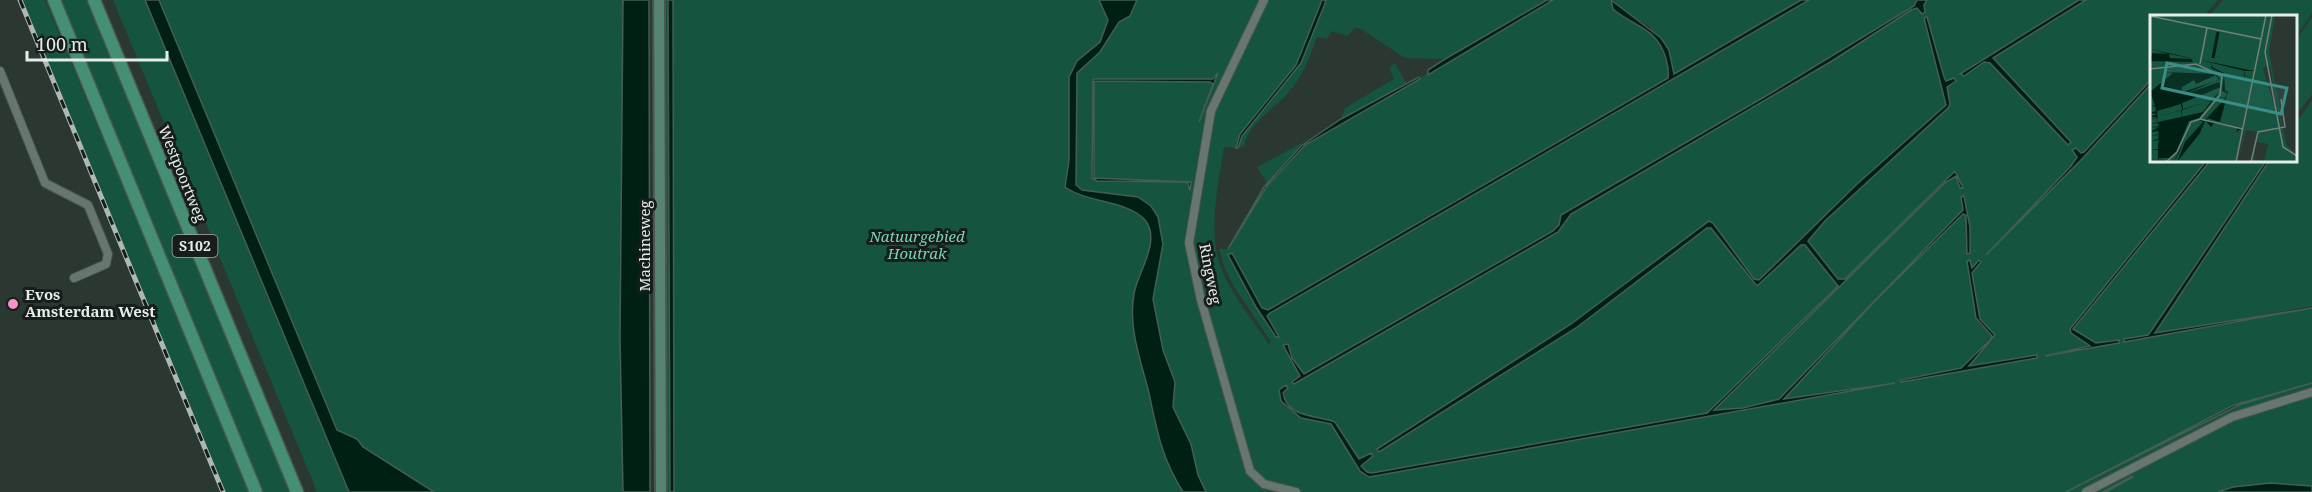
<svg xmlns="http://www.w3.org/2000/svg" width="2312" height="492" font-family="'Noto Serif',serif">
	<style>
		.green { fill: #15543e; fill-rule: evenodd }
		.water { fill: #002014; stroke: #445e54; stroke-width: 1.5 }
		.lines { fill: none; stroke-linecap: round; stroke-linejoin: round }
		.stream { stroke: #445e54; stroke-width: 3 }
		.street-casing { stroke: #49554f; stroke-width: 10 }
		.secondary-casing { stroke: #49554f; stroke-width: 14 }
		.primary-casing { stroke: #49554f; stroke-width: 15 }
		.street { stroke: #67766f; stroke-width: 8 }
		.secondary { stroke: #568372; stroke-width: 10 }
		.primary { stroke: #458f75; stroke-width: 12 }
		.rail-casing { stroke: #afb9b4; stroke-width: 5 }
		.rail { stroke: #171d1b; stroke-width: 3; stroke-dasharray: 9; stroke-linecap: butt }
		.poi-dot { fill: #f890cc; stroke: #171d1b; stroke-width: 2 }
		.labels { text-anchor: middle; stroke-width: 6; stroke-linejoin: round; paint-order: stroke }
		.shield { fill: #171d1b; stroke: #a6afab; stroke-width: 1.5 }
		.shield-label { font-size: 14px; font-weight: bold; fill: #e4ede9 }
		.street-label { font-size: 15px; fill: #e4ede9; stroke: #171d1b }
		.park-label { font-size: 15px; font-style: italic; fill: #78d5af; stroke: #171d1b }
		.poi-label { font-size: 15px; font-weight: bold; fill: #e4ede9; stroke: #171d1b; text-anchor: start }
		.inset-river { fill: none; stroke: #002014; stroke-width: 3 }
		.inset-road { fill: none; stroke: #74807b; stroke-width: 1.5 }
		.view { fill: #3a8e87; fill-opacity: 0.15; stroke: #3a8e87; stroke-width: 3 }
		.inset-edge { fill: none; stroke: #e4ede9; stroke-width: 3 }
	</style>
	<rect width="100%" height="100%" fill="#2a3831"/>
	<path class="green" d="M19 0H45L250 492H223Z
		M59 0H89L292 492H262Z
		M113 0H146L350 492H317Z
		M159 0H623L620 338 623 492H434L363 447 357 439 337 430Z
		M663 0H1322L1296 65 1240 134 1236 148 1224 147C1218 185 1207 234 1222 270 1233 297 1253 320 1269 344L1271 342 1234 287 1225 269 1219 249H1229L1267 186 1305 145 1553 0H1611L1613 9 1657 39 1668 66V78L1268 310 1262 308 1232 254 1229 255 1256 307 1276 337 1267 316 1270 313 1809 0H1917L1914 6 1771 93 1561 215 1559 225 1553 231 1304 375 1292 358 1288 345 1300 377 1293 382 1294 384 1558 232 1571 214 1832 61 1911 10 1917 8 1925 13 1924 5 1927 0H2079L1961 74 1964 76 1984 62 1990 63 2068 145 2071 142 1995 61V56L2086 0H2218L2204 16H2152L2151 80 2084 152 2081 153 2076 148 2073 150 2076 158 2071 166 1987 255 2151 84 2152 160 2207 161 2070 329 2071 333 2091 346 2045 356 2119 343 2118 340 2096 343 2073 330 2210 161H2266L2151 331 2148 335 2124 339V342L2312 308V492H665ZM1927 17 1944 77 1946 81H1955L1947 87 1950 104 1948 108 1825 221 1808 241 1838 279H1845L1944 181 1957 171 1960 188 1956 176H1953L1714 410 1743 408 1779 399 1957 216 1963 210 1961 197 1964 196 1970 227 1967 253 1966 215 1963 214 1876 300 1783 400 1895 382 1369 477 1360 471 1331 423C1311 417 1285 417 1279 394L1286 385 1284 399C1296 418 1316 415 1335 422L1359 459 1371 454 1361 466 1367 473H1372L1707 413 1838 286 1805 245H1801L1757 286 1711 228H1707L1576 328 1379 452 1377 449 1571 324 1709 222 1754 279 1759 280 1857 184 1946 105 1924 18ZM1967 262 1972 268 1981 262 1972 273C1973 287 1974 304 1980 318 1983 327 1992 328 1994 338L1968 366 2037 355V357L1902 382 1961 368 1992 336 1978 322Z
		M1326 0H1547L1445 59 1405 58 1361 29 1355 28 1347 36 1332 31 1327 39 1317 37C1310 57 1303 76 1289 92 1274 109 1248 124 1244 146L1238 148 1242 136 1301 63Z
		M1614 0H1801L1674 74 1669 50 1649 26 1624 12Z
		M2223 0H2312V13L2296 37V16H2209Z
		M2312 17V94L2296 116V40Z
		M1395 63 1406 83 1341 119 1345 108 1394 79 1389 68Z
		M2312 100V306L2155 334 2269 161 2296 160V123Z
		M1300 144 1301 146 1267 183 1257 167Z"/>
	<path class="water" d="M145 0H159L337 430 357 439 363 447 434 492H349Z
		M623 0H649L650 492H623L620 338Z
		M668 0H673L674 492H670Z
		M1099 0H1137L1130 16 1119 22 1100 52 1077 73 1076 185 1082 190 1138 197 1151 206 1158 217 1163 244 1153 299 1163 350 1175 382 1173 407 1191 444 1198 475 1206 492H1183C1160 455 1157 429 1148 389 1140 359 1128 326 1134 294 1137 273 1162 241 1145 220 1129 201 1087 203 1065 187L1069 160V77L1077 61 1100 42 1108 20Z
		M1322 0H1326L1324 6 1301 63 1242 136 1238 148H1236L1240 134 1296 65Z
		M1547 0H1553L1428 75V70L1445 59Z
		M1611 0 1661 38 1669 50 1674 74 1801 0H1809L1270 313 1267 316 1279 337H1276L1256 307 1228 255 1232 253 1262 308 1268 310 1668 78C1669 71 1668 66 1666 59 1657 27 1635 28 1613 9Z
		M1917 0H1927L1924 5 1925 12 1922 14 1917 8 1911 10 1832 61 1571 214 1558 232 1294 384 1292 382 1300 376 1283 345 1288 344 1292 358 1304 374 1553 231 1559 225 1561 215 1771 93 1914 6Z
		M2079 0H2086L1993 58 2071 142 2068 145 1990 63 1984 62 1964 76 1960 74Z
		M1927 17 1944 77 1946 81 1954 78 1956 81 1947 87 1950 104 1948 108 1825 221 1808 241 1838 279H1845L1955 171 1963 188H1960L1956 176 1946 182 1714 410 1743 408 1779 399 1957 216 1963 210 1961 197 1964 196 1970 227V253L1967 254 1966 215 1963 214 1876 300 1784 399 1895 383 1369 477 1360 471 1331 424 1301 418 1281 401 1279 390 1286 385 1288 388 1283 393C1287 418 1317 415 1335 422L1359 459 1371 453 1373 456 1361 466 1367 472 1372 473 1707 413 1838 286 1805 245H1801L1757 286 1711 228H1707L1576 328 1379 452 1377 449 1571 324 1709 221 1713 223 1754 279 1759 280 1857 184 1946 105 1924 18Z
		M1218 73 1199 122 1213 84 1210 82 1094 81V178L1191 182 1190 191 1188 183 1185 182 1097 181 1092 178 1093 79H1213Z
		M1419 77 1420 79 1305 145 1267 186 1228 249 1264 187 1301 146 1341 119Z
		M2151 80V84L2083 158 1986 255 2071 166 2077 157 2072 150 2076 148 2081 153 2084 152Z
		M2207 160 2210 161 2073 329 2096 343 2119 340V343L2045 356 2090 346 2071 333 2070 329Z
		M2266 161H2269L2155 333 2312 308 2124 342V339L2148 335 2151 331Z
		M1970 260 1972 268 1979 260 1981 262 1972 273 1980 319 1995 335 1969 366 2037 355V358L1901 382V380L1961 368 1990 340 1992 336 1976 318 1967 261Z
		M2312 383 2239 405 2066 492 2234 405Z
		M2270 483 2312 486V492H2218L2233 487Z"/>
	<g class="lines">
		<path class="stream" d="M2104 492 2132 477"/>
		<defs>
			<path id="street" d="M1264 0 1211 111 1189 243 1201 300 1250 471 1264 484 1296 492
				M0 71 45 183 88 205 108 254 106 264 74 278
				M2086 492 2232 417 2312 392"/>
			<path id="secondary" d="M659 0 661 492"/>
			<path id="primary" d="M54 0 256 492
				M94 0 297 492"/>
		</defs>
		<use href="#street" class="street-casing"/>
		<use href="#secondary" class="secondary-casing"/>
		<use href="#primary" class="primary-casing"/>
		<use href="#street" class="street"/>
		<use href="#secondary" class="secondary"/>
		<use href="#primary" class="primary"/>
		<defs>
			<path id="rail" d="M20 0 223 492"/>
		</defs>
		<use href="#rail" class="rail-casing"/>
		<use href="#rail" class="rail"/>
	</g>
	<circle class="poi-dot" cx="13" cy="304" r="6"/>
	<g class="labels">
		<rect class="shield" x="172.5" y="235" width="45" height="22" rx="4.5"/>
		<g class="shield-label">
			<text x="195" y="251">S102</text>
		</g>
		<g class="street-label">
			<text transform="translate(182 174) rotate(68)" y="5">Westpoortweg</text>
			<text transform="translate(645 246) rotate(-90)" y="5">Machineweg</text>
			<text transform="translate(1210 274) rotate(79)" y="5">Ringweg</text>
		</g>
		<g class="park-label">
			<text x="917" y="242">Natuurgebied<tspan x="917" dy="17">Houtrak</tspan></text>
		</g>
		<g class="poi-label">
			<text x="25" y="300">Evos<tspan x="25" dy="17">Amsterdam West</tspan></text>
		</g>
	</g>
	<g transform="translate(2150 15)">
		<rect width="147" height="147" fill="#2a3831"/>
		<path d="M0 0H125L119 36 136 129 147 141 133 134 147 142V147H102L105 135 104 144 114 146 118 129 107 127 108 117 96 115 88 147 106 52 85 147H14L13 143 0 147ZM117 51H120L132 118 113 53Z" fill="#15543e" fill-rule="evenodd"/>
		<path d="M0 34 50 45 19 39 20 43 41 44 43 47 0 46 2 38 18 39ZM51 45 104 56H95V61L102 63 92 113 86 117 88 113 64 108 61 112 55 105 76 83 69 82H76L77 78 72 76 74 59 61 53 62 48ZM62 48 95 56 94 61 102 63 92 113 58 106 57 103 70 107 78 77 75 75 74 58 62 52ZM14 57 66 59 70 64 33 80 69 67 71 72 32 88 33 94 63 85 65 81 69 78 49 103 39 106 26 137 15 147 19 143H9L7 147 8 143H0H8V135H0L8 134V130L0 131 8 130 9 125 0 126 8 124 9 120 0 121 9 119 8 116 0 117 9 112 0 113 9 111 8 108 0 109 8 107 7 103 0 105 7 102H0L7 99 0 98 6 96 5 91 0 92 5 90 0 77 23 58ZM66 60 69 65 32 77V72L44 65 46 69ZM62 85 53 97 31 102 32 95ZM31 89 32 95 8 102 31 95V102L8 107 7 96ZM49 105 55 106 50 118 27 147 35 127 53 107 49 105 35 121 29 138 24 147 35 121Z" fill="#002014" fill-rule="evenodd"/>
		<path class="inset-river" d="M63 43 68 17"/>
		<path class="inset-road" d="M122 0 115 37 133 132 147 141M0 1 111 24M50 49 57 13M0 54 46 49 72 61 70 80 50 104 41 107 27 137 16 147M50 104 93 114M86 147 116 0M101 147 108 117 135 112 131 84"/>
		<path class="view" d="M17 48 137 73 131 99 12 73Z"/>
		<rect width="147" height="147" class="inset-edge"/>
	</g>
	<path d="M27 51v9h140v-9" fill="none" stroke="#e4ede9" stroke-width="3"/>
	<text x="36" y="51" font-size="18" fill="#e4ede9" stroke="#171d1b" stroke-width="4.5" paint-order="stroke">100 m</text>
</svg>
